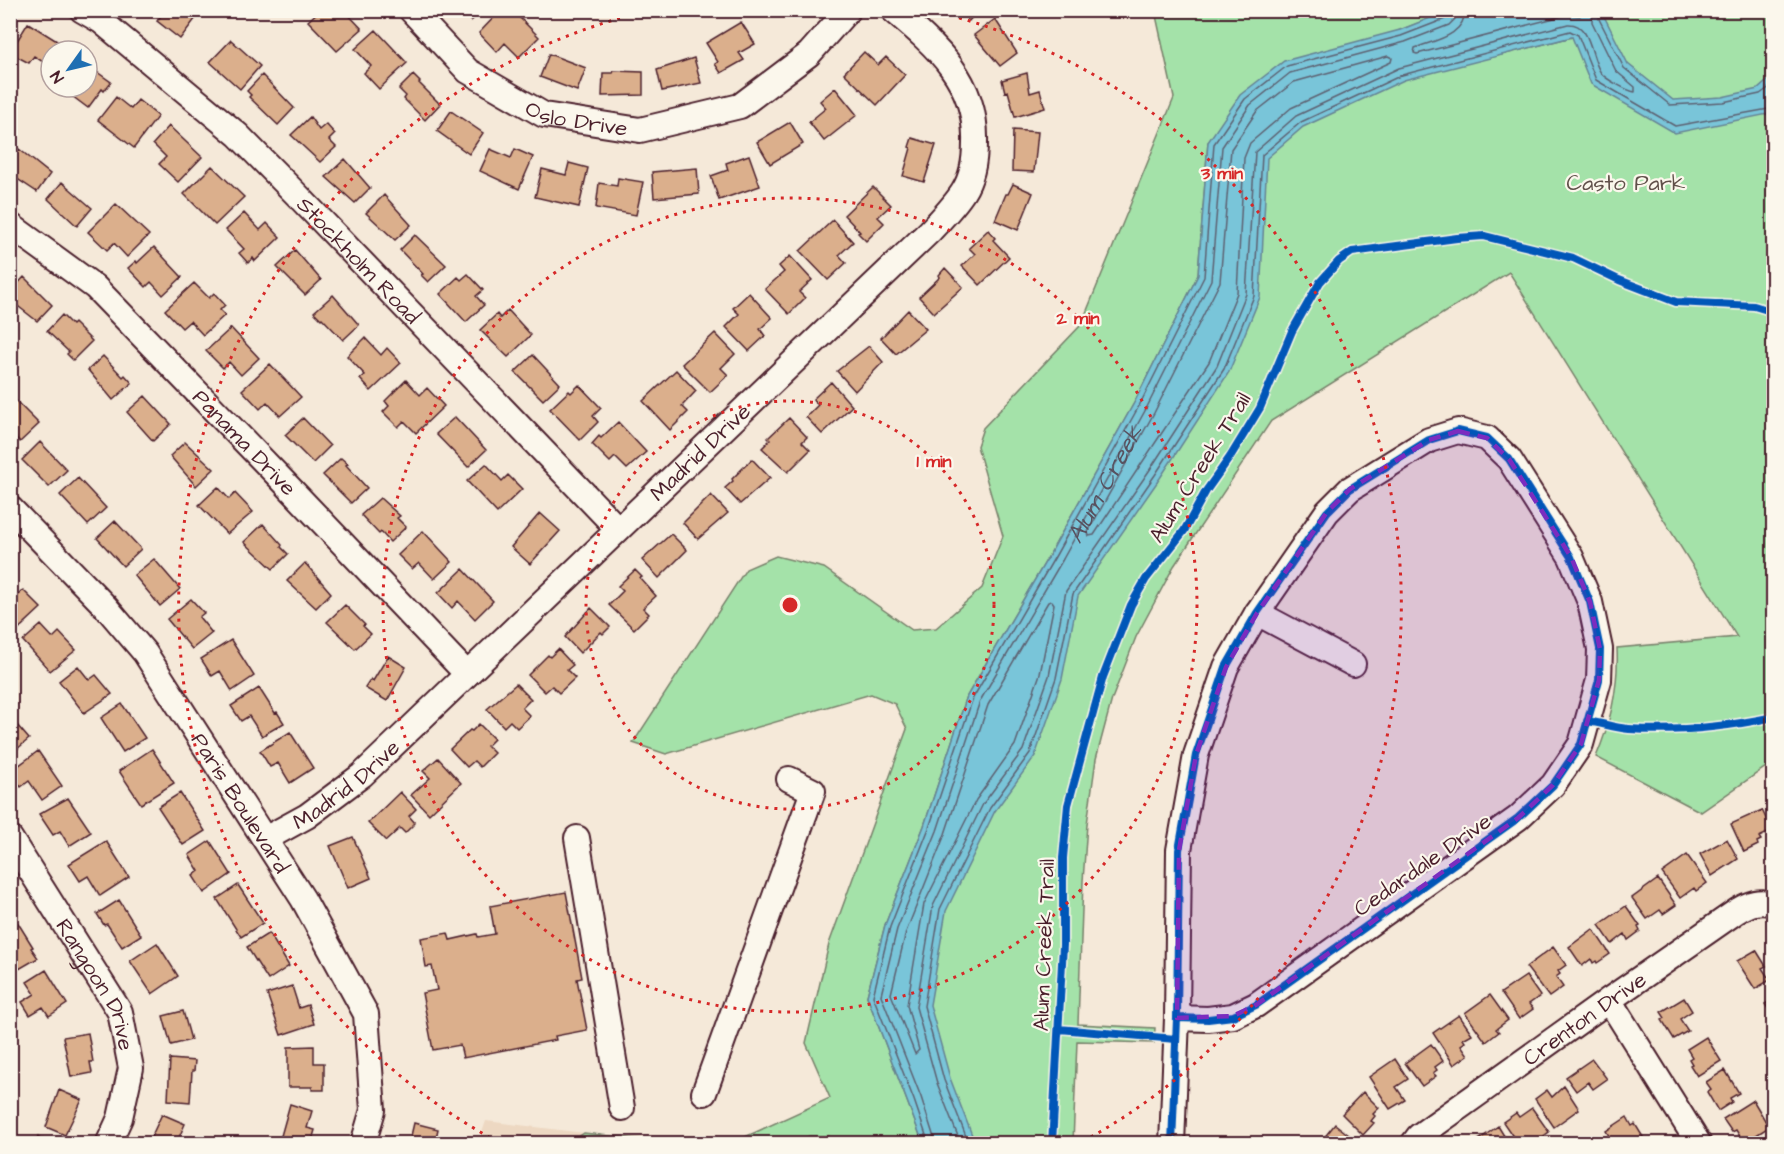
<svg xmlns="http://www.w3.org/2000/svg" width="1784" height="1154" font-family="'Architects Daughter',sans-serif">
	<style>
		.built { fill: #edd8c2 }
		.green { fill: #a4e2a9; stroke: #77806a; stroke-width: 1.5 }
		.water { fill: #79c5d9; stroke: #668393; stroke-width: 1.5 }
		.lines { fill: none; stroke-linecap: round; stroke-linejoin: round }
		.shore { stroke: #5d6171; stroke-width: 1.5 }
		.building { fill: #dbaf8c; stroke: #4a1f2b; stroke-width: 1.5 }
		.minor-casing { stroke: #4a1f2b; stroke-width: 28 }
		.minor { stroke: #fbf7ec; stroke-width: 24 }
		.cycleway-casing { stroke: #fbf7ec; stroke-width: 11 }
		.cycleway { stroke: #0057b8; stroke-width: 8 }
		.marked { fill: #7b2cbf; fill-opacity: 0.2; stroke: #7b2cbf; stroke-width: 4.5; stroke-dasharray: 12 8; stroke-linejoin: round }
		.ring { fill: none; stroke: #d62828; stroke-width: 3; stroke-dasharray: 3 6 }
		.labels { text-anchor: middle; stroke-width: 4.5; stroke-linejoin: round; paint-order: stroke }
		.street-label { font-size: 22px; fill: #4a1f2b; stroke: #fbf7ec }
		.park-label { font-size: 22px; fill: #60504a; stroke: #fbf7ec }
		.water-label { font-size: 24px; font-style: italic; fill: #58515f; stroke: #fbf7ec }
		.centre { fill: #d62828; stroke: #fbf7ec; stroke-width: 3 }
		.ring-label { font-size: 18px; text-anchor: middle; font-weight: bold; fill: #d62828; stroke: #fbf7ec; stroke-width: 4.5; stroke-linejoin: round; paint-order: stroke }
	</style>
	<rect width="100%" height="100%" fill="#f5e9d9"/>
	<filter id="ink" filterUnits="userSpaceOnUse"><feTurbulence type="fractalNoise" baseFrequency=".0167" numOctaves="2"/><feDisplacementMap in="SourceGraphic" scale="12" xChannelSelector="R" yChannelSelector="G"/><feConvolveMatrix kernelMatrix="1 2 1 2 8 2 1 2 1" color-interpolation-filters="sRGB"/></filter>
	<g filter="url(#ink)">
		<path class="built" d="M486 1121 584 1133 572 1142V1143L478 1144Z"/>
		<path class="green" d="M1155 11H1450L1400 30 1208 142 1198 275 1134 403 1051 552 967 696 924 826 885 925 867 996 923 1143H830L829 1136H809L794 1143H732L830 1098 806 1043 829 944 907 729 895 704 871 694 666 754 633 743 746 569 776 556 824 568 912 630 936 628 982 588 1003 536 977 446 983 428 1081 325 1174 98Z
			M1606 11H1773V762L1701 812 1596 757C1611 722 1619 686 1617 648L1737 637 1509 272 1271 421 1174 566 1136 637 1112 699 1096 759 1087 824 1083 881 1078 1024 1155 1028 1154 1043 1077 1041 1073 1143 937 1144 888 1041 1043 622 1179 419 1273 100 1493 57 1572 37 1604 16Z
			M584 1133 669 1143H572L571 1142Z"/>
		<path class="water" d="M1450 10 1606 11 1604 16 1628 64 1673 100 1722 97 1758 89 1773 76V113L1675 133 1591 84 1572 37 1404 80 1303 127 1267 158 1260 297 1229 372 1160 478 1078 596 1062 679 1035 756 995 811 946 911 930 1005 950 1078 975 1143H923L867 996 885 925 924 826 967 696 1051 552 1134 403 1198 275 1208 142 1240 95 1284 61 1400 30Z"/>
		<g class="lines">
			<g class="shore">
				<path d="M1465 10C1465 36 1435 40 1415 48L1414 53 1417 54 1566 15 1580 16 1583 10"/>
				<path d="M1600 10 1599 19 1624 68 1670 105 1723 102 1760 94 1774 84"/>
				<path d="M1388 56 1392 58 1391 62 1291 108 1250 143 1244 158 1237 293 1209 362 1094 535 1089 536 1088 532 1154 413 1220 282 1231 149 1257 111 1294 82Z"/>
				<path d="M1052 601 1054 604 1040 674 1015 745 976 800 924 904 907 1005 919 1050 915 1054 891 994 906 932 945 834 988 705 1048 602Z"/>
				<path d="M929 1144 914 1100 873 996 890 927 929 828 973 698 1056 555 1139 406 1204 277 1214 144 1245 99 1287 66 1401 36 1445 19 1449 10"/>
				<path id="s1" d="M936 1144 921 1097 881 995 897 929 937 831 980 701 1063 559 1146 409 1211 280 1222 147 1250 105 1290 73 1405 42 1449 25 1455 19 1456 10"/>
				<path d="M961 1144 937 1083 916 1007 933 906 983 804 1023 750 1049 676 1066 591 1149 471 1217 366 1246 294 1255 152 1296 116 1399 68 1568 24C1592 23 1590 58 1601 73 1605 79 1628 91 1635 92V87L1616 71 1592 22V10"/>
				<path d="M969 1144 944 1080 924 1006 940 909 990 808 1030 753 1056 678 1073 594 1155 475 1224 369 1254 296 1262 155 1301 122 1402 75 1570 31 1578 35 1596 80 1675 126 1774 108"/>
			</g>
		</g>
		<path class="building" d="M165 10H202L180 39 157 21Z
			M320 10H333L339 16 345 11 362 29 337 51 308 21Z
			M461 10H483L471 21Z
			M501 10H512L539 37 519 57 505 43 497 52 479 33Z
			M957 10H978L969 21Z
			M995 19 1017 53 1000 66 974 35Z
			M741 22 755 44 739 53 744 60 721 73 715 64 718 62 706 43Z
			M28 23 65 46 62 51H51V67L34 56 29 63 10 53V42L12 38 17 41Z
			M376 30 407 63 379 89 364 73 371 66 355 49Z
			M231 40 260 66 240 89 210 62Z
			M864 52 878 65 886 57 905 75 877 105 844 73Z
			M549 54 586 68 577 91 540 77Z
			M694 58 701 83 662 91 657 70Z
			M90 67 111 82 104 91 102 89 88 108 60 87H87V72Z
			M614 71 643 72V95L602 96 603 73H613Z
			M1027 73 1030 93 1040 90 1045 108 1015 117 1008 91 1005 92 1002 80Z
			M262 75 294 108 278 125 249 97 251 95 247 91Z
			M413 75 420 82 419 83 440 104 425 120 404 99 406 96 399 89Z
			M835 88 857 115 824 141 809 122 826 108 820 101Z
			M116 97 131 109 138 100 158 116 134 148 98 120Z
			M451 111 483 133 469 154 437 131Z
			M310 117 319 130 326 124 335 134 329 140 336 147 320 162 291 135Z
			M790 122 803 144 770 164 757 142Z
			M169 126 202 157 178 182 159 164 166 157 153 144Z
			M1013 130 1038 132 1034 172 1012 171Z
			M912 138 936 145 924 182 903 176 911 148 909 147Z
			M19 149 50 174 37 192 10 174V161Z
			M490 149 511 158 515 149 533 157 519 189 480 171Z
			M749 155 760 186 719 200 711 176 728 170 726 163Z
			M345 159 370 188 355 203 326 177Z
			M569 163 588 168 579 207 535 197 542 169 566 175Z
			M212 166 244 197 215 225 184 194Z
			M697 168 699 194 654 198 652 172Z
			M618 178 643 182 636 215 596 208 599 183 617 186Z
			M62 182 92 208 77 226 48 199Z
			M1013 184 1033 193 1018 230 995 220 1006 194H1008Z
			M873 187 891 205 878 217 884 223 866 241 858 233 860 232 844 215Z
			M384 195 411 225 395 240 366 213Z
			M116 204 149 235 127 257 114 243 107 250 88 232Z
			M244 213 260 230 267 223 280 237 255 261 253 258 248 263 239 253 244 249 226 230Z
			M833 220 853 242 839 255 846 263 828 280 800 251Z
			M988 230 995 238 993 240 1009 257 980 285 962 266 975 254 969 248Z
			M415 235 446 265 428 282 421 275 423 274 400 250Z
			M154 247 182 277 163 295 151 282 146 287 128 268 136 261 137 263Z
			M295 250 321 280 305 295 277 267Z
			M790 256 812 280 799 292 805 298 789 314 765 289 784 272 779 266Z
			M945 268 963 287 934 313 919 297 940 277 939 275Z
			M468 274 483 290 476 296 484 305 466 322 440 294 458 277 461 280Z
			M24 277 52 305 37 321 10 300V292Z
			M194 283 209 298 214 293 225 305 220 310 225 315 203 335 190 321 182 328 165 310Z
			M749 293 772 318 760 329 765 336 749 351 726 327 739 314 733 308Z
			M333 295 359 325 343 340 322 318 321 319 314 312Z
			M508 310 531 335 508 357 480 330 497 314 500 318Z
			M908 310 926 329 896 354 881 338Z
			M62 315 72 325 74 323 92 341 73 360 67 354 69 352 47 331Z
			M231 328 259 358 241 375 229 362 223 368 206 351Z
			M715 333 735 354 721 368 728 375 710 392 682 364Z
			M365 338 381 355 387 348 401 363 371 391 360 379 365 375 347 356Z
			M869 346 883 362 855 391 837 371Z
			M533 355 560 384 543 400 515 372Z
			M103 356 123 377 125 375 132 383 113 400 88 370Z
			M270 364 301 397 280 416 267 402 260 409 242 390Z
			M676 370 696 391 682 406 688 412 670 430 643 401Z
			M406 380 420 395 427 388 444 406 416 433 404 421 398 427 383 412 389 406 385 401Z
			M831 382 852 406 822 434 806 417 818 405 813 399Z
			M579 385 601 408 593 416 598 422 580 440 550 409 569 391 571 393Z
			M10 395 39 424 20 442 10 431Z
			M145 396 171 424 153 441 127 412Z
			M455 417 486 450 468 467 436 434Z
			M303 418 330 446 313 463 285 435Z
			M789 418 807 437 802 442 810 450 788 472 762 448 770 440 768 438Z
			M618 422 646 452 627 469 615 457 610 462 592 444 599 436 601 438Z
			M40 442 67 470 49 487 22 460Z
			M185 442 214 469 196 486 170 456Z
			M341 458 348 464 346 465 367 488 351 503 323 475Z
			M752 459 770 478 740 504 725 488 733 481 732 479Z
			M486 464 502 481 508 475 522 489 497 513 467 481Z
			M78 478 106 508 88 525 60 495Z
			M218 487 229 499 235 493 253 512 227 534 199 505Z
			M711 495 728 513 698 539 683 523Z
			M380 498 400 516 397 518 406 527 390 542 381 532 379 534 361 515Z
			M540 513 560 531 530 564 511 547Z
			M115 521 141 549 123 566 97 538Z
			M263 524 282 545 281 547 288 554 273 569 244 542Z
			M423 531 452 562 434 579 419 563 412 569 398 555Z
			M671 534 687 550 659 578 642 560Z
			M154 559 180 589 160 606 134 575Z
			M305 563 331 593 316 608 287 581Z
			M463 569 493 601 475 619 458 601 452 608 438 593Z
			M635 570 642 577 640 578 656 596 643 608 649 614 634 629 609 605 623 591 618 586Z
			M23 590 41 608 12 635 10 634V592L16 597Z
			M191 599 204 613 199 617 212 633 192 649 167 619Z
			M345 605 365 625 363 626 371 634 355 649 327 622Z
			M591 608 610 627 603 634 601 632 580 653 565 637Z
			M41 625 53 638 59 632 76 650 50 671 23 641Z
			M231 640 254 676 232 691 220 671 212 676 201 659Z
			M558 649 573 665 567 670 575 678 559 693 552 686 545 692 528 675 548 655 550 657Z
			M388 656 406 667 387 701 365 688 371 679 373 681Z
			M78 666 89 680 96 675 112 694 84 713 59 681Z
			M516 684 531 699 522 708 530 716 517 728 510 721 504 727 487 709Z
			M259 688 275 713 277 712 284 723 262 736 249 716 241 721 231 706Z
			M122 704 145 738 123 752 101 718Z
			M10 717 29 739 10 755Z
			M479 724 494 739 487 746 494 753 480 767 474 761 467 767 450 749 470 730 472 731Z
			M290 732 313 768 290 783 278 763 270 767 260 751Z
			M152 749 174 783 141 804 119 771Z
			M38 751 62 786 42 800 29 781 21 787 10 772Z
			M438 758 461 783 429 814 411 795 430 778 423 771Z
			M400 792 416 809 409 816 415 823 405 833 400 828 386 841 368 823Z
			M180 793 205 831 183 845 158 807Z
			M68 798 91 832 69 846 60 831 53 835 39 814Z
			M1762 810 1772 831 1759 837 1761 840 1757 842 1758 845 1744 852 1731 824Z
			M353 837 371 878 348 888 330 846Z
			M1727 839 1738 859 1712 876 1700 854Z
			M106 841 129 877 100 896 88 876 80 881 69 864Z
			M210 841 231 874 204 893 193 876 199 871 189 855Z
			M1687 855 1707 883 1696 891 1694 888 1680 898 1662 873Z
			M1658 879 1676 905 1663 914 1660 910 1647 919 1632 898Z
			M238 885 263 923 241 937 217 899Z
			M566 892 582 978 577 979 587 1030 555 1036 556 1040 463 1058 460 1045 433 1050 422 993 437 990 432 966 426 967 421 938 448 933 450 940 477 934 478 937 495 934 490 906Z
			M119 900 141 935 122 947 107 924 104 925 97 914Z
			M1626 906 1640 926 1638 927 1640 931 1628 940 1625 934 1612 944 1599 925Z
			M18 923 33 947 31 948 38 958 19 969 10 956V928Z
			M1593 929 1610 954 1597 963 1596 961 1593 963 1591 959 1582 966 1569 947Z
			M269 933 289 966 268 980 247 947Z
			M157 943 178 976 152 994 130 961Z
			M1553 947 1566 965 1558 971 1560 974 1556 977 1563 987 1549 997 1526 967Z
			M1756 950 1766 966 1762 968 1770 980 1755 989 1737 961Z
			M46 970 67 1004 49 1016 43 1007 30 1015 22 1002 35 994 27 982Z
			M1526 976 1540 996 1529 1004 1533 1009 1519 1019 1501 993Z
			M292 986 299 1008 308 1005 314 1024 281 1035 267 994Z
			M1490 995 1508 1020 1496 1029 1499 1032 1486 1042 1465 1013Z
			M1684 998 1692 1011 1680 1019 1688 1031 1674 1039 1662 1020 1665 1018 1661 1012Z
			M1774 999V1018L1765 1004Z
			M183 1011 191 1040 171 1045 163 1016Z
			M1459 1015 1472 1034 1463 1039 1465 1042 1461 1045 1468 1055 1454 1065 1433 1033Z
			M88 1033 93 1062H90L92 1073 71 1077 63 1037Z
			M1706 1037 1721 1061 1697 1076 1690 1065 1692 1064 1689 1059 1692 1057 1687 1049Z
			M1431 1044 1443 1061 1435 1067 1437 1070 1433 1073 1436 1076 1422 1086 1405 1063Z
			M314 1046V1063H324V1090H312V1087H288V1047Z
			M170 1059 195 1061 194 1071H192L190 1102 168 1100Z
			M1395 1059 1408 1079 1396 1087 1405 1100 1390 1109 1369 1077Z
			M1592 1059 1607 1079 1593 1089 1588 1082 1576 1091 1566 1077Z
			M1725 1070 1739 1093 1730 1098 1732 1102 1718 1111 1707 1092 1711 1089 1706 1082Z
			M1564 1086 1579 1109 1554 1127 1535 1099 1547 1090 1552 1097Z
			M59 1090 82 1100 65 1135 46 1127Z
			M1363 1092 1379 1108 1373 1114 1375 1116 1371 1121 1374 1123 1363 1135 1342 1114Z
			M1753 1100 1769 1127 1744 1143 1736 1130 1732 1132 1723 1119Z
			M290 1104 312 1111 307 1128 315 1130 311 1144 279 1143Z
			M1532 1108 1549 1132 1533 1144H1518L1503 1122 1516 1113 1519 1117Z
			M162 1114 185 1124 176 1144H148Z
			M1627 1117 1632 1126 1635 1124 1646 1142 1627 1144 1624 1138 1614 1144 1606 1131Z
			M414 1123 438 1129 436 1138H434L444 1140 443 1144H409Z
			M1335 1124 1359 1143V1144H1319Z
			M1498 1126 1509 1144H1473Z
			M38 1136 50 1144H34Z"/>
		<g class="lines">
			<defs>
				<g id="minor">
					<path id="s2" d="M82 10 101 21 238 135 299 197 618 529"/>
					<path id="s3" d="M411 10 468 71 544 115 640 130 740 106 809 54 848 10"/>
					<path id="s4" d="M10 225 95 287 285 483 467 674"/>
					<path id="s5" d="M10 508 105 606 145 653 303 899 366 1014 373 1110 363 1144"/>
					<path d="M1257 613 1353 664"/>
					<path id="s6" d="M10 838 120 1012 131 1068 120 1118 108 1144"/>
					<path d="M577 838 622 1108"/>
					<path id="s7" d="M265 839 307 816 362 775 930 231C942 218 954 206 963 192 972 178 975 158 975 143 977 81 937 47 893 10"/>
					<path d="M1609 1000 1699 1144"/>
					<path d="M704 1093 813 791 789 779"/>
					<path d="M1172 1144 1177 1018 1179 850 1196 755 1226 667 1257 613 1327 512 1350 489 1429 440 1458 431 1487 438 1509 459 1571 557 1590 602 1600 649 1599 680 1581 744 1553 785 1518 818 1256 1005 1233 1016 1208 1019 1177 1018"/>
					<path id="s8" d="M1413 1144 1419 1136 1609 1000 1737 911C1750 903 1759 900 1774 904"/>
				</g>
			</defs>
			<use href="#minor" class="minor-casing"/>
			<use href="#minor" class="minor"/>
			<defs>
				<path id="cycleway" d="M1587 721C1601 723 1615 728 1629 729 1677 732 1726 727 1774 717
					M1059 1029 1176 1039
					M1052 1144 1063 945V858L1068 805 1103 677 1131 605 1146 579 1184 531 1206 491 1230 457 1260 408 1292 331 1320 282 1339 261 1352 252 1457 238 1484 236 1573 258 1619 280 1676 302 1754 306 1774 312
					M1172 1144 1177 1018 1179 850 1196 755 1226 667 1257 613 1327 512 1350 489 1429 440 1458 431 1487 438 1509 459 1571 557 1590 602 1600 649 1599 680 1581 744 1553 785 1518 818 1256 1005 1233 1016 1208 1019 1177 1018"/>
			</defs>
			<use href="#cycleway" class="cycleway-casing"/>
			<use href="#cycleway" class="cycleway"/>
		</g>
	</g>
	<path class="marked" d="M1458 431 1487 438 1509 459 1571 557 1590 602 1600 649 1599 680 1581 744 1553 785 1518 818 1256 1005 1233 1016 1177 1018 1179 850 1196 755 1226 667 1257 613 1327 512 1350 489 1429 440Z"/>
	<g class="ring">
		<circle cx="790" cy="605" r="204"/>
		<circle cx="790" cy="605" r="407"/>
		<path d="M498 1142A611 611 0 0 1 647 11M933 11A611 611 0 0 1 1082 1142"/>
	</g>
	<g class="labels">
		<g class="street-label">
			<text dy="8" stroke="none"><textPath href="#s3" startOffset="204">Oslo Drive</textPath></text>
			<text dy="8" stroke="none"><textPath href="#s2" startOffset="374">Stockholm Road</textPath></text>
			<text dy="8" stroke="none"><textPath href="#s4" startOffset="321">Panama Drive</textPath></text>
			<text dy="8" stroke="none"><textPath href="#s7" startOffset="584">Madrid Drive</textPath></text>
			<text transform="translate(1199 467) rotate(-58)" y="8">Alum Creek Trail</text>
			<text dy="8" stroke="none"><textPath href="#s7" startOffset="98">Madrid Drive</textPath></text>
			<text dy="8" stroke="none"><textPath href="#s5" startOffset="376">Paris Boulevard</textPath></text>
			<text transform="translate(1422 864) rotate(-35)" y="8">Cedardale Drive</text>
			<text transform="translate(1043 945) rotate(-88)" y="8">Alum Creek Trail</text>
			<text dy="8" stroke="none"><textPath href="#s6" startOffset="171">Rangoon Drive</textPath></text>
			<text dy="8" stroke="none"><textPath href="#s8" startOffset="213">Crenton Drive</textPath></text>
		</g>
		<g class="park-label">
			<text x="1626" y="190">Casto Park</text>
		</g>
		<g class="water-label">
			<text dy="8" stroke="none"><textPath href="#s1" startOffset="720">Alum Creek</textPath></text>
		</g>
	</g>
	<circle cx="790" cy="605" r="9" class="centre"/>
	<g class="ring-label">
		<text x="1222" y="179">3 min</text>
		<text x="1078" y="324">2 min</text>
		<text x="934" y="467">1 min</text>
	</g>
	<rect width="1784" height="1154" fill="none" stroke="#fbf7ec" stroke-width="36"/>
	<rect x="18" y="18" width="1748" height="1118" fill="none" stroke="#4a1f2b" stroke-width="2" filter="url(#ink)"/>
	<g transform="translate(69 69) rotate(236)"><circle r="28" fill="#fbf7ec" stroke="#b4a19f" stroke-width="1.5"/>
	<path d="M0-4.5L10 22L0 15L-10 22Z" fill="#1f6fb2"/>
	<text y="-9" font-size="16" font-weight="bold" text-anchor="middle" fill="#4a1f2b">N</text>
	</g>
</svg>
